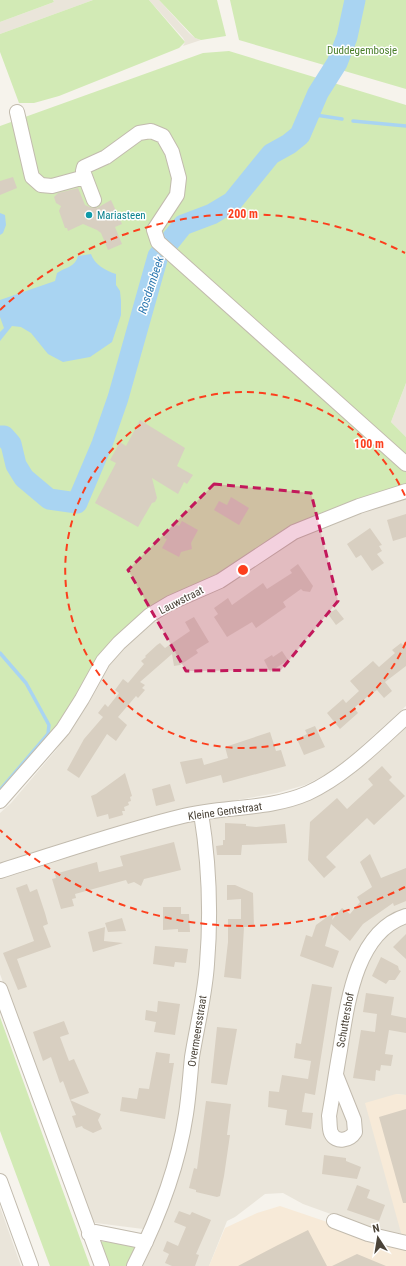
<svg xmlns="http://www.w3.org/2000/svg" width="406" height="1266" font-family="'Roboto Condensed',sans-serif">
	<style>
		.residential { fill: #eae5da }
		.commercial { fill: #f7ead8 }
		.green { fill: #d2eab5 }
		.water { fill: #a9d4f2 }
		.lines { fill: none; stroke-linecap: round; stroke-linejoin: round }
		.stream { stroke: #a9d4f2; stroke-width: 3.5 }
		.river { stroke: #a9d4f2; stroke-width: 21 }
		.building { fill: #d8cfc1 }
		.minor-casing { stroke: #c2bbae; stroke-width: 16 }
		.minor { stroke: #fff; stroke-width: 14 }
		.marked { fill: #c2185b; fill-opacity: 0.2; stroke: #c2185b; stroke-width: 3; stroke-dasharray: 8 5; stroke-linejoin: round }
		.ring { fill: none; stroke: #fc3f1d; stroke-width: 2; stroke-dasharray: 7 5 }
		.culture-dot { fill: #0f9aa8; stroke: #fff; stroke-width: 1.5 }
		.labels { text-anchor: middle; stroke-width: 3; stroke-linejoin: round; paint-order: stroke }
		.park-label { font-size: 11px; fill: #4a7f2a; stroke: #fff }
		.culture-label { font-size: 11px; fill: #0d838f; stroke: #fff; text-anchor: start }
		.street-label { font-size: 11px; fill: #4b4439; stroke: #fff }
		.water-label { font-size: 12px; font-style: italic; fill: #2e7ab2; stroke: #fff }
		.centre { fill: #fc3f1d; stroke: #fff; stroke-width: 2 }
		.ring-label { font-size: 12px; text-anchor: middle; font-weight: bold; fill: #fc3f1d; stroke: #fff; stroke-width: 3; stroke-linejoin: round; paint-order: stroke }
	</style>
	<rect width="100%" height="100%" fill="#f6f3ec"/>
	<path class="residential" d="M53 0H93L0 34V22L54 2Z
		M149 0H159L189 33 195 38 201 40 183 46 185 42 183 38Z
		M406 383V437L391 422Z
		M406 498V706L345 761 327 774 305 785 277 793 171 812 98 832 0 865V813L11 803 56 750 115 656 147 626 169 610 239 577 292 541 328 525 390 501Z
		M406 723V1095L396 1094 403 1240 303 1204 283 1193 265 1194 235 1217 227 1221 209 1266H143L159 1231 88 1222 0 974V874L208 815 293 803Z
		M0 1207 21 1266H0Z"/>
	<path class="commercial" d="M396 1094 406 1095V1240H403L365 1103Z
		M280 1206 336 1225 406 1246V1266H209L225 1228 257 1213Z"/>
	<path class="green" d="M0 0H53L54 2 0 22Z
		M93 0H149L185 42 179 48 59 96 34 103H19L0 52V34Z
		M159 0H217L226 36 201 40 195 38Z
		M230 0H406V89L239 40Z
		M229 51 406 105V383L391 422 406 437V486L369 499 218 578 152 606 71 705 19 776 0 797V126L203 53Z
		M0 1017 90 1266H50L0 1131Z
		M98 1241 135 1245V1251L128 1266H105Z"/>
	<path class="water" d="M0 213 5 215 6 225 3 233 0 235Z
		M91 254C94 264 106 271 116 274V285L120 291 121 301V315L112 342 90 357 63 362 48 354 31 333 21 327 12 326 0 341V332L4 328 0 317V300L55 281 57 273C66 267 75 267 78 256Z"/>
	<g class="lines">
		<path class="stream" d="M309 114 342 119
			M353 121 406 126
			M0 653 26 683 49 725 48 734 0 790"/>
		<path class="river" d="M0 436H4L11 444 16 465 24 478 49 499 77 503 102 444 118 398 158 256 183 225 212 214 232 202 271 154 289 144 300 135 318 93 337 63 347 37 355 0"/>
	</g>
	<path class="building" d="M13 177 17 188 0 195V181Z
		M78 188 85 205 92 208H97L111 200 122 224 115 227 122 244 108 250 101 233 97 230 83 224 68 231 67 228H65L59 211 61 206 56 203 54 197 58 193Z
		M140 420 185 448 177 466 193 475 187 484 184 482 178 494 152 478 157 498 155 502 152 503 138 527 95 503 116 463 110 460 120 442 126 446Z
		M231 497 249 508 239 525 214 510 219 501 227 505Z
		M406 514V537L393 541 387 520Z
		M182 521 198 530 191 543 192 549 181 552 179 557 162 548 167 539 164 538 173 523 179 526Z
		M370 528 382 545 379 546 382 551 377 554 384 563 372 571 361 555 356 558 347 544Z
		M298 564 313 586 310 592 303 591 301 589 283 602 286 607 256 628 252 622 227 637 214 617 218 614 214 608 228 598 232 605 263 583 267 589 292 573 290 570Z
		M336 609 344 619 336 625 328 614Z
		M194 617 209 642 196 650 198 653 180 665 174 666 172 654 140 682 145 685 142 688 145 690 138 698 136 696 118 717 127 725 116 741 107 734 79 778 67 770 84 739 103 717 98 713 105 704 108 707 119 693 115 690 123 679 128 683 144 664 141 661 146 657 145 656 157 645 160 643 165 648 190 631 185 622Z
		M401 643 404 646 406 644V666L385 682 392 691 384 698 377 690 367 697 354 708 358 713 340 729 327 713 343 699 346 703 359 691 350 681 373 661 379 667 395 653 392 650Z
		M282 651 288 660 270 672 264 660 272 655 273 657Z
		M315 726 325 747 304 755 297 739 307 734 305 730Z
		M270 732 276 751 281 750 286 766 223 783 221 775 186 784 180 762 202 758 204 765 228 758 225 747Z
		M382 766 392 777 389 780 405 796 374 825 367 818 326 857 336 867 324 878 308 860 310 822 337 798 347 809 373 785 368 779Z
		M125 773 132 796 130 797 131 801 128 802 129 805 124 807 125 811H122L123 815 109 819 108 814 97 817 91 796 96 794Z
		M170 784 175 801 156 806 152 789Z
		M225 823 246 824V826L256 827 285 824 287 843 242 845 241 855H217L216 846 223 845V840H225Z
		M174 842 181 870 144 879 141 886 134 882 128 884 126 880 75 894 76 898 72 899 74 906 61 909 52 879 56 878 55 874 97 862 99 872 123 866 120 856Z
		M370 854 381 878 406 868V901L394 906 393 903 363 924 350 941 331 924 325 946 339 951 333 968 300 956 306 935 312 937 316 925 334 912 332 920 342 908 350 914 360 902 357 897 372 887 360 862Z
		M27 884 30 892 37 889 45 913 48 924 43 926 51 947 17 959 27 987 18 990 3 953 34 941 16 888Z
		M227 885H235L253 893 254 927H244L241 979 224 977 228 942V919H241V899L227 900Z
		M163 907H181V914H189L190 932H178V929L163 930Z
		M122 918 126 931 108 932 105 923Z
		M105 927 104 941 123 943 93 952 88 932Z
		M406 934V959L393 947Z
		M155 946 188 949 186 963 175 962 174 967 153 964Z
		M381 957 398 966 399 970 401 971 395 980H389L386 984 372 976Z
		M312 984 332 987 315 1095 305 1093 302 1112 313 1113 311 1129 285 1125 287 1110 268 1107 269 1091 279 1092 282 1075 308 1079 311 1061 294 1058 296 1043 301 1044Z
		M366 993 394 997 391 1015 406 1018V1033L389 1030 385 1054 393 1055 391 1066 381 1065 380 1071 376 1070 375 1081 353 1078 361 1030 375 1032 377 1014 363 1012Z
		M158 1001 180 1004 175 1035 154 1032 156 1022 145 1020 146 1010 157 1012Z
		M64 1021 69 1034 60 1037 69 1061 74 1059 89 1093 70 1100 63 1081 60 1083 51 1057 43 1061 33 1032Z
		M217 1027 237 1029 227 1085 211 1083Z
		M156 1052 170 1054 169 1063H174L165 1119 120 1111 122 1097 137 1099 139 1088 149 1089Z
		M70 1100 101 1114 98 1120 102 1129 93 1133 83 1128 82 1126 76 1128 72 1116 76 1115Z
		M206 1101 231 1104 227 1135H230L224 1176 220 1196 217 1197 196 1192V1190L189 1188 194 1168 197 1169Z
		M406 1109V1203H403L379 1117Z
		M324 1155 346 1158V1161L361 1167 357 1179 322 1174Z
		M357 1185 370 1190 367 1198 385 1205 379 1221 347 1210Z
		M179 1211 190 1215 192 1212 211 1220 196 1254 199 1255 195 1266H172L165 1263 169 1254 163 1251 167 1241 178 1246 186 1227 174 1222Z
		M308 1230 327 1266H238L278 1245Z
		M357 1254 386 1266H332Z"/>
	<g class="lines">
		<defs>
			<path id="minor" d="M17 112 32 177 41 185 52 186 85 177
				M94 200 83 171 84 167 106 157 139 133 151 131 163 136 172 152 179 178 177 195 154 230 158 242 406 464
				M0 801 63 729 82 699 103 661 119 643 150 615 170 603 220 581 294 532 359 506 406 491
				M0 871C61 852 121 831 183 816 225 806 269 810 308 793 345 776 376 744 406 717
				M0 989 102 1266
				M336 1075 354 1120 355 1132C350 1140 336 1144 331 1133 329 1128 330 1121 329 1116 333 1094 336 1072 340 1050 347 1006 355 932 406 916
				M0 1181 31 1266
				M334 1221 368 1234 406 1243
				M89 1234 96 1232 146 1242
				M134 1266C158 1219 178 1167 186 1114 189 1095 190 1076 192 1057 197 1026 205 995 207 964 211 915 209 862 201 813"/>
		</defs>
		<use href="#minor" class="minor-casing"/>
		<use href="#minor" class="minor"/>
	</g>
	<path class="marked" d="M214 484 311 493 338 601 281 670 186 671 128 570Z"/>
	<g class="ring">
		<path d="M406 642A178 178 0 1 1 406 498"/>
		<path d="M405 887A356 356 0 0 1 0 830M0 310A356 356 0 0 1 405 253"/>
	</g>
	<circle class="culture-dot" cx="89" cy="215" r="4"/>
	<g class="labels">
		<g class="park-label">
			<text x="362" y="54">Duddegembosje</text>
		</g>
		<g class="culture-label">
			<text x="97" y="219">Mariasteen</text>
		</g>
		<g class="street-label">
			<text transform="translate(181 600) rotate(-27)" y="4">Lauwstraat</text>
			<text transform="translate(225 811) rotate(-8)" y="4">Kleine Gentstraat</text>
			<text transform="translate(345 1020) rotate(-80)" y="4">Schuttershof</text>
			<text transform="translate(197 1031) rotate(-81)" y="4">Overmeersstraat</text>
		</g>
		<g class="water-label">
			<text transform="translate(151 285) rotate(-72)" y="4">Rosdambeek</text>
		</g>
	</g>
	<circle cx="243" cy="570" r="6" class="centre"/>
	<g class="ring-label">
		<text x="243" y="218">200 m</text>
		<text x="369" y="448">100 m</text>
	</g>
	<g transform="translate(378 1238) rotate(348)" stroke="#ffffff" stroke-width="3" paint-order="stroke">
	<path d="M0-3L7 15L0 10L-7 15Z" fill="#4b4439"/>
	<text y="-6" font-size="11" font-weight="bold" text-anchor="middle" fill="#4b4439">N</text>
	</g>
</svg>
